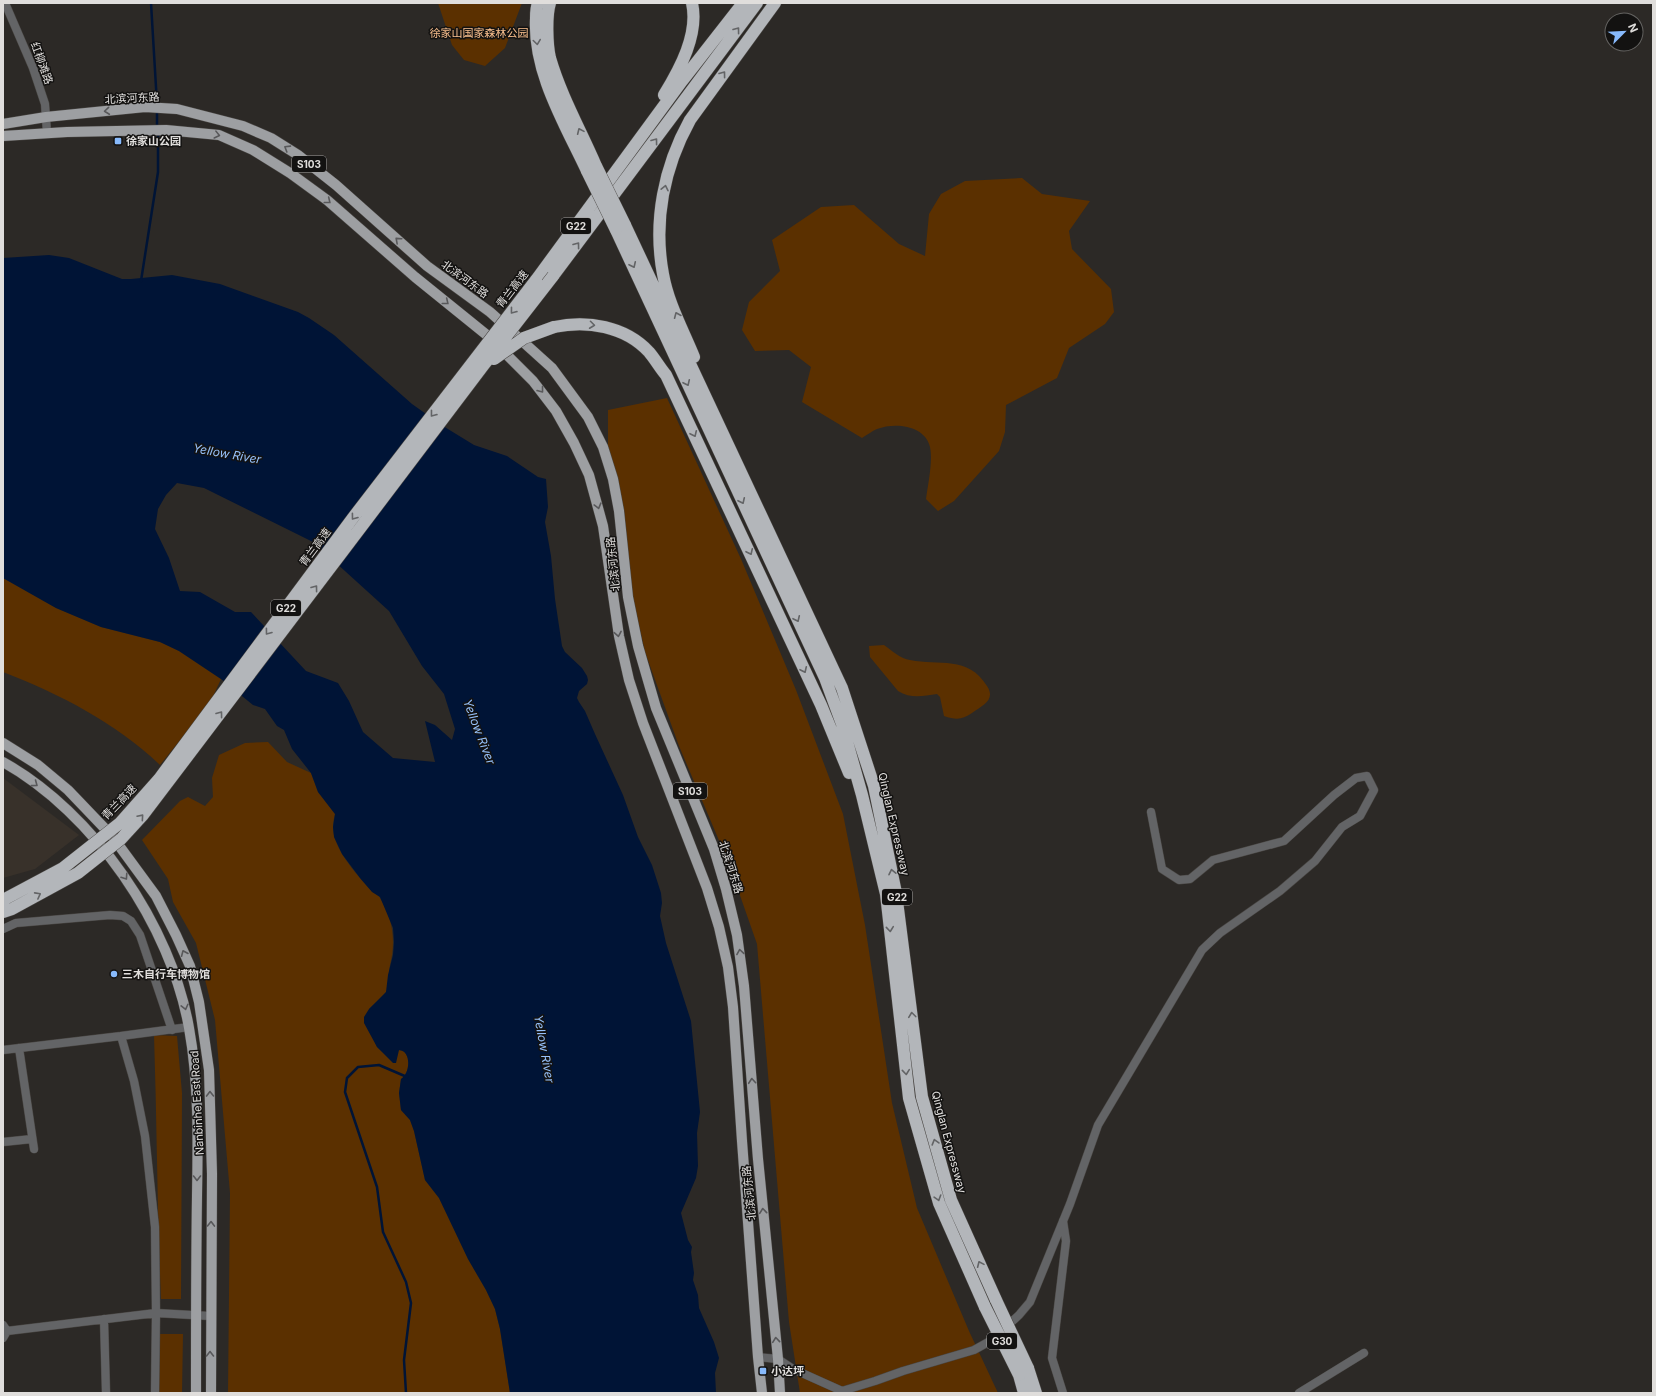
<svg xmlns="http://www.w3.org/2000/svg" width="1656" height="1396" font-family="Inter,'Noto Sans SC',sans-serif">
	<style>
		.built { fill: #38312a }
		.green { fill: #5b3000 }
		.water { fill: #001436; fill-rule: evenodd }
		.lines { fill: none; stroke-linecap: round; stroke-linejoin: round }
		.stream { stroke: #001436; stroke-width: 2.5 }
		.minor-casing { stroke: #494643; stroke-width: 9 }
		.major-casing { stroke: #494643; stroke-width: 11 }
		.highway-casing { stroke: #494643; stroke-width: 13 }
		.minor { stroke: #636466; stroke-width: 8 }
		.major { stroke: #9d9fa2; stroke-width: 10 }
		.highway { stroke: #b3b6ba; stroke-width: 12 }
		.highway-bridge-casing { stroke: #494643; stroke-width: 13; stroke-linecap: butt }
		.highway-bridge { stroke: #b3b6ba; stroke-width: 12 }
		.oneway { stroke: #636466 }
		.oneway2 { stroke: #58585a }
		.poi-dot { fill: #88bafc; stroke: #131211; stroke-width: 1.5 }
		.labels { text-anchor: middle; stroke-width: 3; stroke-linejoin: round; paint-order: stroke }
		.shield { fill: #131211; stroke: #a2a19f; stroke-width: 1 }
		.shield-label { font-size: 10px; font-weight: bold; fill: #e0dedc }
		.park-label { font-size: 11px; fill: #fcc18f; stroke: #131211 }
		.street-label { font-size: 11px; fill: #e0dedc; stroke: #131211 }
		.poi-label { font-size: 11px; font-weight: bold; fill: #e0dedc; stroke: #131211; text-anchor: start }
		.water-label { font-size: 12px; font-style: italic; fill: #96c1fb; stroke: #131211 }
	</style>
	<rect width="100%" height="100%" fill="#2c2926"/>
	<path class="built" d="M3 778 79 835 35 869 3 878Z"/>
	<path class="green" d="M438 3H522L505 48 485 66 464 60 452 45Z
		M1022 178 1042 194 1090 201 1069 231 1072 249 1111 289 1114 312 1105 324 1069 348 1057 378 1006 405 1005 432 999 451 954 501 938 511 926 499C928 484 933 461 930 447 925 425 895 422 877 429 872 431 867 435 862 438L802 402 811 367 789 350 755 351 742 330 749 302 780 271 772 240 821 207 854 205 899 244 925 256 929 214 941 194 965 181Z
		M667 398 741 559 796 690 843 814 865 925 892 1103 917 1208 969 1331 998 1393H800L789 1322 757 944 729 864 679 746 645 652 620 540 608 468V410Z
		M3 578 56 608 101 627 160 642 179 651 221 679 210 703 160 765C116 723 60 694 3 672Z
		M884 645C891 650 901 659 910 660 939 666 968 655 987 686 996 700 983 705 972 713 962 720 956 720 944 716L940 697 937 694C923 696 911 699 898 691L870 657 869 646Z
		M268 742 287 762 311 773 318 792 335 814C334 818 333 822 333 826 332 847 356 874 369 888 372 892 378 894 380 898 393 918 396 942 390 965 388 972 390 986 386 992 383 998 374 1004 369 1009L375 1042 377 1047 392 1060 399 1050C412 1051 410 1074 401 1079L399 1093 401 1110 410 1120 414 1131 425 1180 439 1198 468 1259 486 1290 495 1309 500 1329 510 1393H228L230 1193 215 1020 196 943 173 902 168 879 142 840 180 801 188 797 205 806 213 797 212 778 219 755 245 743Z
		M154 1035 177 1036 182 1093 181 1299H161C157 1211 157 1123 154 1035Z
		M159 1334H183L182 1393H159Z"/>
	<path class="water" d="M49 255 69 258 122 279H131L172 275 220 284 298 312 309 318 334 335 412 404 443 426 474 445 507 456 538 477 546 479 548 507 545 522 551 556 555 599 562 646 565 652 582 668 587 676 588 680 587 684 579 691 577 698 579 702 585 711 595 734 623 795 638 837 652 865 661 893 662 903 660 916 666 943 691 1021 700 1112 697 1133 698 1166 696 1178 681 1213 688 1240 692 1247 691 1252 694 1273 693 1280 698 1295 699 1308 714 1342 719 1358 715 1373 716 1393H510L500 1329 495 1309 486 1290 468 1259 439 1198 425 1180 414 1131 410 1120 401 1110 399 1093 401 1079C410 1074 412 1051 399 1050L396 1063H393L377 1047 364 1023V1017L369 1009 386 992 388 975 393 955 394 942 393 928 380 897 372 892 360 878 342 854 334 837 333 827 335 814 318 792 311 773 292 749 284 730 277 726 265 709 253 705 221 679 179 651 160 642 101 627 56 608 3 578V258ZM177 483 204 488 313 542 389 611 422 666 444 694 455 729 452 740 435 725 425 721 435 762 393 758 363 732 349 701 338 683 306 671 251 612H235L200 592 180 591 169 558 155 529 158 509 166 495Z"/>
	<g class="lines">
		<path class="stream" d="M151 3 157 104
			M157 111V128
			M141 281 158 172V133
			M406 1393 404 1360 411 1303 406 1282 383 1232 377 1187 345 1092 347 1078 358 1067 379 1065 407 1077"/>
		<defs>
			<path id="minor" d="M5 3 33 68 45 104 47 133
				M3 929 16 923 110 915 123 916 131 921 140 935 172 1030
				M121 1036 189 1027
				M19 1048 34 1149
				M3 1050 121 1036 134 1081 145 1136 155 1227 156 1313 155 1393
				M3 1142 32 1139
				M104 1319 106 1393
				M3 1325 7 1331 3 1338
				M7 1331 156 1313 210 1316
				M758 1357 778 1359 793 1369 842 1391 875 1381 903 1371 974 1350 992 1340 1019 1315 1030 1302 1070 1204 1098 1125 1202 950 1220 933 1280 891 1315 861 1342 827 1360 816 1374 790 1367 776 1356 778 1334 795 1284 841 1213 860 1190 879 1179 880 1162 869 1151 812
				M1063 1393 1052 1358 1066 1241 1063 1221
				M1299 1393 1364 1353"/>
			<path id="major" d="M3 124 46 117 145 107 177 109 243 126 271 138 298 155 336 185 427 266 490 312 552 368 588 417 603 447 613 479 619 511 628 597 638 646 656 708 714 849 726 889 737 935 744 986 758 1159 778 1359 780 1393
				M3 136 67 132 166 130 219 135 253 150 290 173 327 200 415 277 488 336 533 381 556 411 574 443 589 475 603 526 619 636 629 680 643 723 707 888 719 927 728 967 733 1007 742 1141 758 1357 762 1393
				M3 743 38 765 68 790 112 836 156 896 176 935 190 966 199 1002 209 1070 212 1174 211 1393
				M3 762C94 813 171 925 189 1028 199 1083 198 1140 197 1196 196 1262 196 1327 196 1393"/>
			<path id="highway" d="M538 3C536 8 536 13 536 18 533 72 565 124 587 171
				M550 3C546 16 547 45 550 58 561 96 581 131 596 166
				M664 95C680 69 699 34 692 3
				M625 225 842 688 874 786 896 893 922 1097 951 1200 996 1300
				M616 230 825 678 842 724 862 795 886 894 909 1098 939 1203 985 1307
				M553 276 757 3
				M536 280 682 81 743 3
				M554 327C587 320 625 326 649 352 655 359 660 368 666 375L821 705 849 773
				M694 357C683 330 668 303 663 274 653 221 664 167 690 120L775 3
				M1028 1368 1036 1393
				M1019 1375 1024 1393"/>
		</defs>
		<use href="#minor" class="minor-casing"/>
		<use href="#major" class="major-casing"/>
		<use href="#highway" class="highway-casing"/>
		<use href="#minor" class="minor"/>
		<use href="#major" class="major"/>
		<use href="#highway" class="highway"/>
		<defs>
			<path id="highway-bridge" d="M596 166 625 225
				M587 171 616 230
				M494 359 524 338 554 327
				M3 900 63 868 120 823 159 779 352 519 536 280
				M3 912 12 909 78 873 121 839 143 815 483 366 553 276
				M996 1300 1028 1368
				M985 1307 1019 1375"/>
		</defs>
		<use href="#highway-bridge" class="highway-bridge-casing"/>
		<use href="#highway-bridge" class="highway-bridge"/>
	</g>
	<defs><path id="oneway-chevron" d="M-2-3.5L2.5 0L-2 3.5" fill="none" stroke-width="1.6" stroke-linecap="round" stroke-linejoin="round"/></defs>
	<g class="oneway">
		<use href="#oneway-chevron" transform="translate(737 30) rotate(-53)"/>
		<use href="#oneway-chevron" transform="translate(537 42) rotate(82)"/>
		<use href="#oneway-chevron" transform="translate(723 74) rotate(-53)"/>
		<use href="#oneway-chevron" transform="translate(580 131) rotate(-114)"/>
		<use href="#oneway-chevron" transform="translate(655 141) rotate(-53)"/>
		<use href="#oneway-chevron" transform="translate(665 188) rotate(-78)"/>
		<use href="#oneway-chevron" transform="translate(577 245) rotate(-53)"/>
		<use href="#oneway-chevron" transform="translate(633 265) rotate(65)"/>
		<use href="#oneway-chevron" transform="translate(513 311) rotate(128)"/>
		<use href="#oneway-chevron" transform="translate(677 315) rotate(-113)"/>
		<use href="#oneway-chevron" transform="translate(592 325) rotate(7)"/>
		<use href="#oneway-chevron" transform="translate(687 383) rotate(65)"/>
		<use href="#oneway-chevron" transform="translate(433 414) rotate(128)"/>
		<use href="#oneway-chevron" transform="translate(694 434) rotate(65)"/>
		<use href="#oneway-chevron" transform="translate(742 501) rotate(65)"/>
		<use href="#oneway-chevron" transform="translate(354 517) rotate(127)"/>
		<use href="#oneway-chevron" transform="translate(750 552) rotate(65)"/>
		<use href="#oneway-chevron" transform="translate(315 588) rotate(-53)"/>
		<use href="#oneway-chevron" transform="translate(797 619) rotate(65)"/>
		<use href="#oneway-chevron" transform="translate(268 632) rotate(127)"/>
		<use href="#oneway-chevron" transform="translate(804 670) rotate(65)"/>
		<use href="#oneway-chevron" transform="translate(220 714) rotate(-53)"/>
		<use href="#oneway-chevron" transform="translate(141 817) rotate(-49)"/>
		<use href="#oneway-chevron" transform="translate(892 872) rotate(-102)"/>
		<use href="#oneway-chevron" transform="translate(38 895) rotate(-28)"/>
		<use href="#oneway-chevron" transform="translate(890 929) rotate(84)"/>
		<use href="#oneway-chevron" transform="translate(912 1015) rotate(-97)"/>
		<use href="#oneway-chevron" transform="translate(906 1072) rotate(84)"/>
		<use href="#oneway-chevron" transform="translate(935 1142) rotate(-106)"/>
		<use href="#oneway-chevron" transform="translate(938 1198) rotate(73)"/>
		<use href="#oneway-chevron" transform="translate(980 1264) rotate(-114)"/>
	</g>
	<g class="oneway2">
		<use href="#oneway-chevron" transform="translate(107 111) rotate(174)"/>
		<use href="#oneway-chevron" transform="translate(217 135) rotate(14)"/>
		<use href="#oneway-chevron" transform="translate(287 148) rotate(-148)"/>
		<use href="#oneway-chevron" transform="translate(328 201) rotate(39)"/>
		<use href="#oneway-chevron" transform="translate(398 240) rotate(-138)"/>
		<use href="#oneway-chevron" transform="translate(446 302) rotate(39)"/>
		<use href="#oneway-chevron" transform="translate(541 390) rotate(52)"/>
		<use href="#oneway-chevron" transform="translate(598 506) rotate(75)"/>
		<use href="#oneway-chevron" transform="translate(618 634) rotate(80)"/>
		<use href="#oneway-chevron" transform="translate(35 784) rotate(37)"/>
		<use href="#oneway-chevron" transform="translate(125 877) rotate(56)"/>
		<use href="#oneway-chevron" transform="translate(740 952) rotate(-99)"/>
		<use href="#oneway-chevron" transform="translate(184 953) rotate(-113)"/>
		<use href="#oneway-chevron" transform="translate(185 1007) rotate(76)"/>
		<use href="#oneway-chevron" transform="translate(752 1081) rotate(-95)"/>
		<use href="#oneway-chevron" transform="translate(210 1094) rotate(-91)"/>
		<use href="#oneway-chevron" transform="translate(197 1178) rotate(90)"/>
		<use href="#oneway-chevron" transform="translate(763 1211) rotate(-96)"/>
		<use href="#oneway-chevron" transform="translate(211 1224) rotate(-89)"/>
		<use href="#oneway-chevron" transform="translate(776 1340) rotate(-96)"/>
		<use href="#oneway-chevron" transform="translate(210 1354) rotate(-90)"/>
	</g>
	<g class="poi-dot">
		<rect x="114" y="137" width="8" height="8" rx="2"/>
		<circle cx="114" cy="974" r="4"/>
		<rect x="759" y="1367" width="8" height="8" rx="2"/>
	</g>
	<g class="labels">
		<g class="shield">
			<rect x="292" y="156" width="34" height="16" rx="3"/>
			<rect x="561" y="218" width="30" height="16" rx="3"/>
			<rect x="271" y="600" width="30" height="16" rx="3"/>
			<rect x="673" y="783" width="34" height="16" rx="3"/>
			<rect x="882" y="889" width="30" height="16" rx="3"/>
			<rect x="987" y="1333" width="30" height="16" rx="3"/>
		</g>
		<g class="shield-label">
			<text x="309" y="168">S103</text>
			<text x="576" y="230">G22</text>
			<text x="286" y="612">G22</text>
			<text x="690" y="795">S103</text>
			<text x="897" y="901">G22</text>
			<text x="1002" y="1345">G30</text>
		</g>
		<g class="park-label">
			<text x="479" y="37">徐家山国家森林公园</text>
		</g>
		<g class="street-label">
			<text transform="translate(42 63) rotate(70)" y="4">红柳滩路</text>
			<text transform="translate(132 98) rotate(-3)" y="4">北滨河东路</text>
			<text transform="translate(465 279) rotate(36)" y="4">北滨河东路</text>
			<text transform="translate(512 289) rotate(-52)" y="4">青兰高速</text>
			<text transform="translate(315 547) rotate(-53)" y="4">青兰高速</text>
			<text transform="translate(613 564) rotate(-96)" y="4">北滨河东路</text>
			<text transform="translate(119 802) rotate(-46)" y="4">青兰高速</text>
			<text transform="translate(894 824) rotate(77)" y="4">Qinglan Expressway</text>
			<text transform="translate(731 867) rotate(72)" y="4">北滨河东路</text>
			<text transform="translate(197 1103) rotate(-93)" y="4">Nanbinhe East Road</text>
			<text transform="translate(949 1142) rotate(75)" y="4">Qinglan Expressway</text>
			<text transform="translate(749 1193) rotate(-96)" y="4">北滨河东路</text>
		</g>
		<g class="poi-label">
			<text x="126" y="145">徐家山公园</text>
			<text x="122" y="978">三木自行车博物馆</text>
			<text x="771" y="1375">小达坪</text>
		</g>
		<g class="water-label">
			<text transform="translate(227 454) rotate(10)" y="4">Yellow River</text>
			<text transform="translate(479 732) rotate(69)" y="4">Yellow River</text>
			<text transform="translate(544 1049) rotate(80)" y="4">Yellow River</text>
		</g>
	</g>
	<rect width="1656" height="1396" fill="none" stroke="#e0dedc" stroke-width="8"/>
	<g transform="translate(1624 32) rotate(66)"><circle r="19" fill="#131211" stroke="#656462"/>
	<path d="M0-3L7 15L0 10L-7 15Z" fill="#88bafc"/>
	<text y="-6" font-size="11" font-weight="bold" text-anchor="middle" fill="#e0dedc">N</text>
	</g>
</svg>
